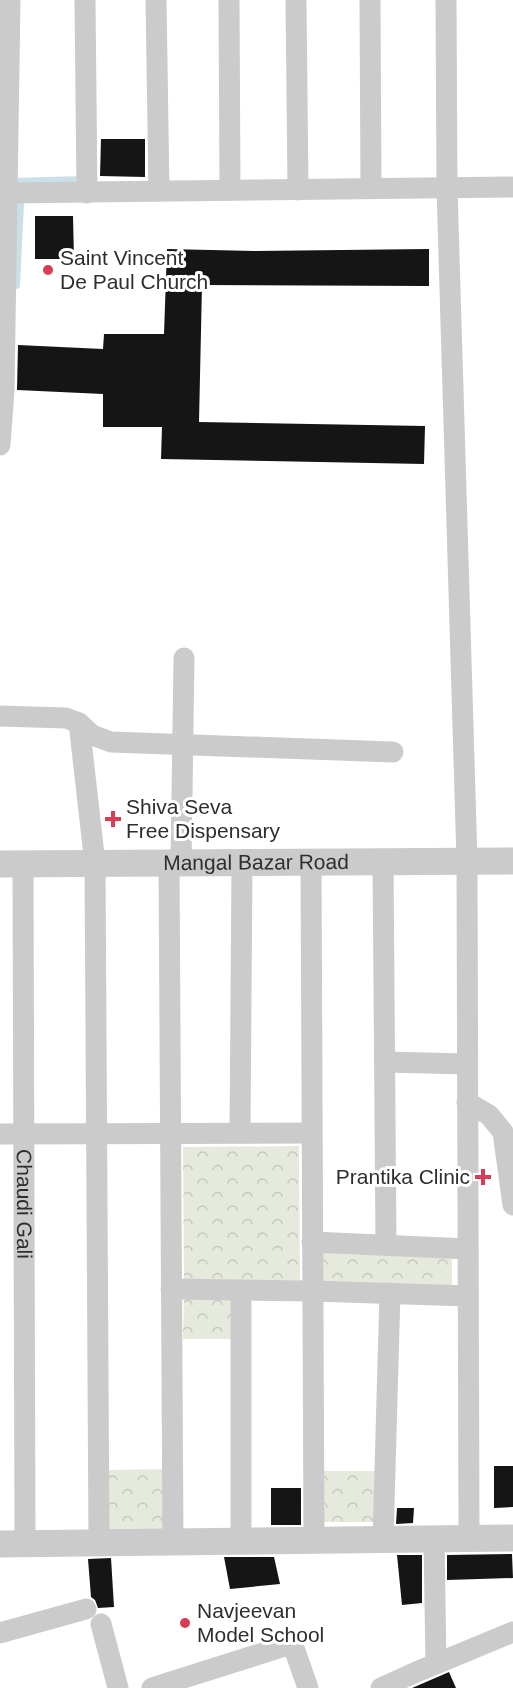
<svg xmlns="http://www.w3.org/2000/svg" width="513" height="1688" font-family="Arial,sans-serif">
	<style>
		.park { fill: url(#park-crowns) }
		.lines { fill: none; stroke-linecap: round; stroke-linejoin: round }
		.stream { stroke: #cae0e9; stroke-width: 8 }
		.building { fill: #151515 }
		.minor { stroke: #cbcbcb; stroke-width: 21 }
		.tertiary { stroke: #cbcbcb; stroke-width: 27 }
		.poi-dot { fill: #d83c56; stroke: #fff; stroke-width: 2 }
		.labels { text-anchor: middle; stroke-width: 6; stroke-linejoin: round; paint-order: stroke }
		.poi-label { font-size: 21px; fill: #2e2e2e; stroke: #fff; text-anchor: start }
		.street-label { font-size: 21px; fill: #2e2e2e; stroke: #fff }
	</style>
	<defs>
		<pattern id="park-crowns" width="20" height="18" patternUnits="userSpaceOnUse" patternTransform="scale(1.5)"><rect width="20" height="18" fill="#e5eadc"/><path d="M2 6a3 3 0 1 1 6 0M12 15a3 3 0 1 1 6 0" fill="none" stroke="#c5c9bd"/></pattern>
	</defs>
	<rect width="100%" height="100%" fill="#fff"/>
	<path class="park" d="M299 1146 300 1280 184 1281 183 1147Z
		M321 1250 452 1256V1288L321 1284Z
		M184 1298H231V1339H183Z
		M167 1469V1534L106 1535V1470Z
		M324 1471H375V1522H324Z"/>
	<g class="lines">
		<path class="stream" d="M8 182 86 180
			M16 285 20 204"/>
	</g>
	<path class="building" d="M101 139H145V177L100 176Z
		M35 216H73L74 259H35Z
		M167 249 255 251 429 249V286L202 285 199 422 425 426 424 464 161 459 162 427H103V394L17 390 18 345 103 349 104 334H164Z
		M494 1466H513V1507L494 1508Z
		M271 1488H301V1525H271Z
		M397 1508H414L413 1523 396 1524Z
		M512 1554 513 1578 447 1580V1555Z
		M397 1555H422V1603L402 1605Z
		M224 1557H274L280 1584 230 1589Z
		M111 1558 114 1607 98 1608 95 1600 91 1597 88 1559Z
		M449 1672 456 1688H412L419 1685Z"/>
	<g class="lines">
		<g class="minor">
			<path d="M85 0 87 193"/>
			<path d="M156 0 159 191"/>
			<path d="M229 0 230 190"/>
			<path d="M296 0 298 190"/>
			<path d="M370 0 371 188"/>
			<path d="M446 0 447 188 467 861 469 1538"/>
			<path d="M6 193 513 187"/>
			<path d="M0 445 4 391 10 0"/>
			<path d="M0 716 66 718 79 723 92 735 111 742 393 752"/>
			<path d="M79 723 95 864 99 1542"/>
			<path d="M383 861 386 1245"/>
			<path d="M311 862 314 1540"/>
			<path d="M169 863 173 1542"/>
			<path d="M181 863 184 658"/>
			<path id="s1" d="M23 864 25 1543"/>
			<path d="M385 1062 467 1064"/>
			<path d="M467 1102 489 1115 503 1132 513 1205"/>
			<path d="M240 1133 242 862"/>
			<path d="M0 1134 311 1133"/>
			<path d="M312 1242 468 1249"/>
			<path d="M171 1289 312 1291 468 1296"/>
			<path d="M241 1290V1541"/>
			<path d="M434 1539 436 1663"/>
			<path d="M383 1540 390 1293"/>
			<path d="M101 1624 118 1688"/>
			<path d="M0 1633 86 1609"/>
			<path d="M152 1688 288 1645 295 1651 308 1688"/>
			<path d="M381 1688 414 1673 513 1632"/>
		</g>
		<g class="tertiary">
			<path id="s2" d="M0 864 513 861"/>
			<path d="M0 1544 513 1538"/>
		</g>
	</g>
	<g class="poi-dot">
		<circle cx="48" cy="270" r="6"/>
		<path d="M110 810h6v6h6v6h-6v6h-6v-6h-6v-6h6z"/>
		<path d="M480 1168h6v6h6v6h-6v6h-6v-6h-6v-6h6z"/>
		<circle cx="185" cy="1623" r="6"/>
	</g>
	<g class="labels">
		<g class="poi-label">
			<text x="60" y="265">Saint Vincent<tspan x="60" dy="24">De Paul Church</tspan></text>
			<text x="126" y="814">Shiva Seva<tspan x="126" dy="24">Free Dispensary</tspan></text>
			<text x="470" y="1184" text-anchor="end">Prantika Clinic</text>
			<text x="197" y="1618">Navjeevan<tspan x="197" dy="24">Model School</tspan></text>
		</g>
		<g class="street-label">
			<text dy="7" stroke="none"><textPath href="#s2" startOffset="256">Mangal Bazar Road</textPath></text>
			<text dy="7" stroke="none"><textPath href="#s1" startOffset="340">Chaudi Gali</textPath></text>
		</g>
	</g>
</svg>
